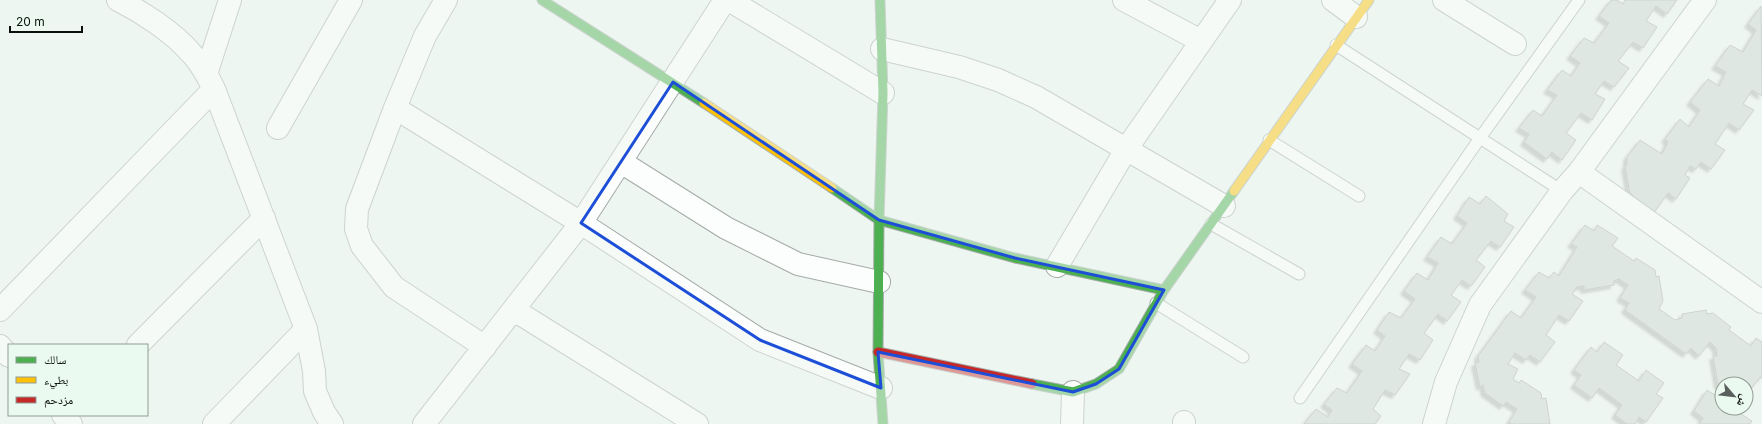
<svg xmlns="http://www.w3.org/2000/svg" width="1762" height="424" font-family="Inter,'Noto Naskh Arabic',sans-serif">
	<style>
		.building { fill: #cad4ce; stroke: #a6ada9; filter: url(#shadow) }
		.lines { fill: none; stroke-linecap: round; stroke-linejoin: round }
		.lane-casing { stroke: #a4aba7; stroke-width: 13 }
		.street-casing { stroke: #a4aba7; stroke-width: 24 }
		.fast-casing { stroke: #a4aba7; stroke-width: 11 }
		.slow-casing { stroke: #a4aba7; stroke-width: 11 }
		.jam-casing { stroke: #a4aba7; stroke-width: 11 }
		.lane { stroke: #fcfefd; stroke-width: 11 }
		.street { stroke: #fcfefd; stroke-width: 22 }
		.fast { stroke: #4caf50; stroke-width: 9 }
		.slow { stroke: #ffc107; stroke-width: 9 }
		.jam { stroke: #c62828; stroke-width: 9 }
		.marked { fill: none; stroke: #1d4ed8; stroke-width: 3; stroke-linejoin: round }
	</style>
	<defs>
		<filter id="shadow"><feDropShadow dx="-3.5" dy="3.5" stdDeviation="1" flood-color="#0004"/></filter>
	</defs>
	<rect width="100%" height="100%" fill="#eef6f1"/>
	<path class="building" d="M1611 0H1617L1623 4 1625 0H1677L1667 14 1656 6 1646 21 1657 27 1643 48 1633 42 1618 61 1629 68 1614 87 1604 81 1595 94 1605 99 1592 120 1581 113 1566 133 1576 140 1562 160 1552 152 1547 159 1524 142 1529 134 1519 128 1533 110 1542 116 1557 95 1547 90 1562 70 1571 76 1580 63 1570 56 1584 38 1594 43 1609 23 1599 16Z
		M1761 6 1762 96 1752 90 1743 104 1754 110 1739 130 1729 123 1715 144 1725 150 1711 169 1701 162 1696 169 1690 166 1685 175 1690 178 1676 199 1668 193 1653 214 1633 200 1632 194H1630L1625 166 1627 165V157L1640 140 1662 154 1668 142 1665 139 1680 119 1689 127 1700 110 1690 102 1708 79 1719 86 1726 72 1715 66 1730 45 1743 52 1756 30 1748 24Z
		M1486 196 1508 214 1504 221 1514 227 1500 247 1491 241 1476 260 1485 267 1471 286 1462 280 1451 295 1461 302 1447 321 1438 314 1424 333 1433 340 1420 360 1409 354 1399 369 1410 374 1395 395 1385 390 1373 409 1381 416 1375 424H1304L1316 409 1328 417 1332 410 1324 404 1337 388 1347 393 1362 371 1352 364 1366 345 1375 351 1385 336 1377 330 1389 312 1401 318 1415 299 1404 291 1417 273 1428 280 1438 263 1427 257 1441 237 1452 244 1467 223 1457 216 1469 197 1480 204Z
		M1585 225 1594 231 1597 225 1618 238 1612 246 1634 261 1636 258 1655 270 1656 277 1659 276 1663 301 1659 309 1675 320 1682 318V314L1706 310 1707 314 1713 313 1731 327 1729 330 1751 346 1756 338 1762 342V379L1760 377 1746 396V384H1722V408H1746V407H1747L1741 414 1752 421 1750 424H1699L1703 418 1694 411 1707 390 1718 397 1721 389 1720 385H1718L1713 356H1717L1716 348 1710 342 1699 356 1691 348 1686 354 1625 310 1629 303 1620 298 1628 285 1619 279 1614 281V285L1584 290V286L1577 287 1572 294 1583 301 1569 321 1559 315 1546 335 1555 342 1540 362 1530 355 1526 360 1515 353 1508 364 1518 369 1513 379 1519 383 1521 380 1541 393 1542 399 1546 398 1550 424H1512L1509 422 1517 409 1506 402 1503 406 1485 393 1483 385 1480 387 1475 363 1479 362 1478 356 1511 311 1521 318 1536 297 1525 290 1539 272 1549 278 1554 272 1559 276 1577 247 1571 244Z
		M1604 342 1623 355 1616 365 1639 381 1646 370 1664 383 1656 394 1663 398 1646 422 1639 417 1635 424H1627L1615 415 1622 405 1599 388 1592 398 1574 385 1581 375 1574 370 1591 347 1597 352Z"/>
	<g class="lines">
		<defs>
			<path id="lane" d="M1336 45 1562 191
				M1269 140 1359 196
				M1211 224 1299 274
				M1156 303 1243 357
				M1300 398 1480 138 1579 0"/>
			<path id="street" d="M118 0C142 12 173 32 191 53 201 63 208 77 214 89L306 329 314 371 315 391 324 412 332 424
				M446 0 425 36 395 108 357 209 356 229 362 246 394 287 485 347
				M729 0 883 93
				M1124 0 1201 41
				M1333 0 1356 17
				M1444 0 1515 44
				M882 49 959 67 998 80 1036 97 1224 206
				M206 74 230 0
				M395 108 581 223 760 340 881 388
				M278 128 351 0
				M621 162 726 228 798 264 879 282
				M1579 172 1762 302
				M1057 266 1127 148 1230 0
				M0 310 214 89
				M514 310 697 424
				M138 345 264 218
				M0 346 9 356
				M63 415 71 424
				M214 424 306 329
				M424 424 581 223 725 0
				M1072 424 1073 392
				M1184 424V422
				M1434 424 1446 382 1480 305 1562 191 1579 172 1705 0"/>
			<path id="fast" d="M542 0 704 103
				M880 0 883 93 879 220 878 352 883 424
				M832 188 879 220 1015 258 1164 290
				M1032 384 1073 392 1096 384 1119 369 1164 290 1234 191"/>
			<path id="slow" d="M704 103 832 188
				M1234 191 1369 0"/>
			<path id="jam" d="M878 352 1032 384"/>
		</defs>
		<use href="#lane" class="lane-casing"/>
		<use href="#street" class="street-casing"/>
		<use href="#fast" class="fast-casing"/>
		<use href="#slow" class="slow-casing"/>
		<use href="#jam" class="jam-casing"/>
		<use href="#lane" class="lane"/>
		<use href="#street" class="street"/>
		<use href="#fast" class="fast"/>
		<use href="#slow" class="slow"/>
		<use href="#jam" class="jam"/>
	</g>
	<path d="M0 0H1762V424H0ZM673 82 879 220 1015 258 1164 290 1119 369 1096 384 1073 392 878 352 881 388 760 340 581 223Z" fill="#eef6f1" fill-opacity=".55" fill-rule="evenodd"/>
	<path class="marked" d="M673 82 879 220 1015 258 1164 290 1119 369 1096 384 1073 392 878 352 881 388 760 340 581 223Z"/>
	<rect x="8" y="344" width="140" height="72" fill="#ebfaf0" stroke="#919c95"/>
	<rect x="16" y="357" width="20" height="6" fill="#4caf50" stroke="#919c95"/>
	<text x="44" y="364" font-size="12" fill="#0b100d">سالك</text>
	<rect x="16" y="377" width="20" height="6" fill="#ffc107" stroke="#919c95"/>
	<text x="44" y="384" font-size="12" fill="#0b100d">بطيء</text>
	<rect x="16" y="397" width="20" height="6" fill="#c62828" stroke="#919c95"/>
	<text x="44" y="404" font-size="12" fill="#0b100d">مزدحم</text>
	<g transform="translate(1734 396) rotate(118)"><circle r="19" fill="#ebfaf0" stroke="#919c95"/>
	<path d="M0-3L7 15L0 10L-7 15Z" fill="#5a605d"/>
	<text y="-6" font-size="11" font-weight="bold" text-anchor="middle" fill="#0b100d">ش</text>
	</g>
	<path d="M10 26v6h72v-6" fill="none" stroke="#0b100d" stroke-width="2"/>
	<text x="16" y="26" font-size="12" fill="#0b100d" stroke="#ebfaf0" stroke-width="3" paint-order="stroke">20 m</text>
</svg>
